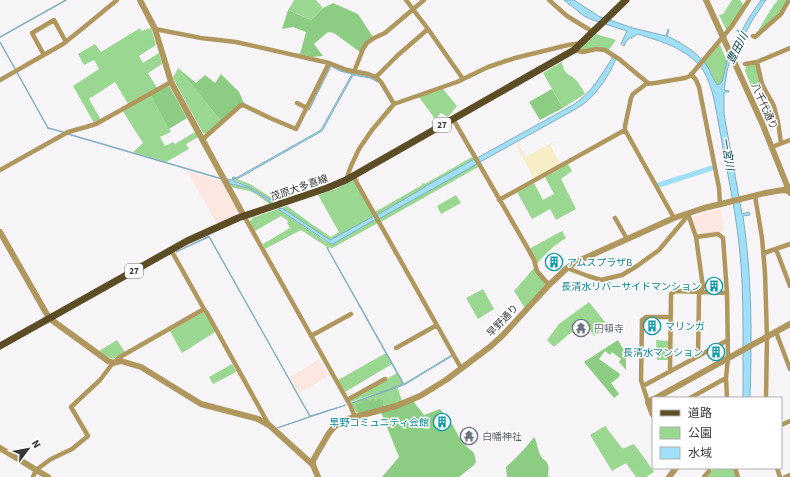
<svg xmlns="http://www.w3.org/2000/svg" width="790" height="477" font-family="'Source Sans 3','Noto Sans JP',sans-serif">
	<style>
		.industrial { fill: #fce7e1 }
		.green { fill: #9ad891 }
		.forest { fill: #8ccd83 }
		.sand { fill: #f7edc7 }
		.water { fill: #9fdff7; stroke: #80adbe }
		.lines { fill: none; stroke-linecap: round; stroke-linejoin: round }
		.stream { stroke: #80adbe; stroke-width: 1.5 }
		.canal { stroke: #9fdff7; stroke-width: 5 }
		.minor { stroke: #af975d; stroke-width: 4.5 }
		.tertiary { stroke: #af975d; stroke-width: 6 }
		.primary { stroke: #5d4d25; stroke-width: 7 }
		.labels { text-anchor: middle; stroke-width: 3; stroke-linejoin: round; paint-order: stroke }
		.shield { fill: #fff; stroke: #747374; stroke-width: 1 }
		.shield-label { font-size: 9px; font-weight: bold; fill: #383738 }
		.street-label { font-size: 10px; fill: #383738; stroke: #fff }
		.culture-label { font-size: 10px; fill: #0d838f; stroke: #fff; text-anchor: end }
		.worship-label { font-size: 10px; fill: #5b616d; stroke: #fff; text-anchor: start }
		.water-label { font-size: 11px; font-style: italic; fill: #053e4e; stroke: #fff }
	</style>
	<rect width="100%" height="100%" fill="#f8f5f9"/>
	<path class="industrial" d="M187 171 220 180 237 210 236 216 217 224Z
		M721 209 724 228 723 232 701 235 695 228 691 218 705 212Z
		M319 359 328 376 298 394 289 378Z"/>
	<path class="green" d="M293 0H316L323 8 311 20 288 10 294 1Z
		M732 0H740L744 6 727 31 719 15 723 14Z
		M778 0H787L780 12 756 34 773 6Z
		M140 28 141 31 151 28 156 45 139 56 143 63 159 53 162 64 148 73 157 88 128 104 115 82 89 99 101 120 94 123 73 86 99 69 94 60 84 65 78 54 95 44 101 52Z
		M596 34 616 40 608 51 582 50 580 49Z
		M718 45H720L727 61 722 82 718 85 715 82 711 72 704 62Z
		M562 62C564 75 569 73 576 80 579 84 582 88 584 92L585 94 563 108 543 73Z
		M756 64 761 85 752 88 745 71 746 66Z
		M178 68 221 121 207 134 203 133 173 78Z
		M443 89 457 106 448 117 441 113 435 119 419 97Z
		M150 94 171 132 160 137 165 146 173 142 175 144 195 132 198 137 186 144 189 149 166 162 133 152 143 143 122 110Z
		M472 157 474 159 426 186H425V187L377 215 375 212 422 185V184L424 183 425 184Z
		M477 164 478 167 381 222 379 219 427 191Z
		M568 164 572 171 561 179 576 209 556 220 550 209 532 219 517 192 534 183 543 200 554 194 545 177Z
		M234 178 250 184 276 201 274 202 269 200 272 203 269 204C263 199 254 191 245 190 241 189 237 189 232 187L230 184 249 188 269 200V199C257 191 246 184 233 180Z
		M353 180 374 216 332 240H329L282 208 287 206 313 225 331 237 339 232 318 195 336 189Z
		M456 195 461 203 441 214 437 206Z
		M278 209 325 241 333 244 376 219 378 223 332 248 327 247 301 230 265 249 263 244 290 228 287 223 288 221 281 216 255 231 249 221 252 220V218Z
		M562 231 566 238C554 245 545 254 536 265L529 249Z
		M534 268 547 284 525 308 514 291Z
		M483 289 494 309 478 319 466 298Z
		M589 302 609 327 594 336 582 319 572 327 574 330 555 346H553L547 340 559 324Z
		M203 312 206 313 215 332 182 353 170 331Z
		M117 340 125 352C110 361 113 361 99 351Z
		M656 340 668 341V360H657Z
		M386 353 392 364 345 392 338 380Z
		M232 364 236 371V372L213 384 209 377Z
		M397 373 403 384 397 386 402 401 395 404 359 414 355 411 351 403 383 391 351 402 350 400Z
		M605 426 622 448C626 449 629 445 634 444L645 459 654 472 646 477H636L626 463 612 471 590 435Z
		M714 468H734L737 477H706Z"/>
	<path class="forest" d="M333 3 358 14 373 37 360 52 334 33 328 32 314 44 323 56 312 57 300 54 306 32 293 27 282 29 288 10 311 20 323 8Z
		M178 68 196 83 205 75 215 83 221 74 239 92 244 103 221 121Z
		M169 86 187 118 169 129 150 94Z
		M552 89 563 108 540 120 529 102Z
		M618 340 626 354V370L619 362 621 359 612 352 610 355 605 351 599 359 620 374 619 377 611 383 619 394 614 398 584 362Z
		M365 399H367L370 401 373 399 375 401C378 399 380 398 383 400V407L362 413 358 412 355 404 356 403 359 404 362 400Z
		M413 401 424 415 440 409 452 424 459 437 466 446 474 453 476 462 474 465 459 477H382L399 457 381 412Z
		M534 437C538 443 537 450 541 456 542 459 546 460 547 463 550 467 548 472 548 476L550 477H507L506 467C516 458 526 448 534 437Z"/>
	<path class="sand" d="M557 140 550 145 561 165 534 180 516 144 518 143 526 157Z"/>
	<path class="water" d="M564 0H574L597 15 598 16 633 28 666 36 668 29 669 30 667 36C681 42 699 54 707 66 711 71 713 81 718 85L722 82 727 61 734 46 741 33 737 31V30L741 32 750 16 761 0H766L753 19 730 61 727 71 724 90 729 91V92H724V114L742 214 749 212 750 215 743 216C752 276 752 338 750 398H743C743 374 743 350 743 325 743 298 742 271 739 244 735 208 727 172 721 137 717 117 714 87 703 70 687 48 662 42 638 34L627 40 624 46 621 44 627 31 593 20 584 16Z
		M613 57 616 59C610 73 599 91 587 101 583 105 578 107 574 110L480 162 477 158 573 105C592 93 601 75 613 57Z
		M330 65 340 70 373 78 378 82 370 78 353 75 322 131 237 179 234 178 233 181C248 185 261 194 274 202L272 203 249 188 230 184 227 179 232 180 233 177 236 178 321 130 352 74 340 71 331 66 309 110Z
		M474 159 477 164 379 219 377 215 425 187V186H426Z
		M282 208 330 240 374 216 376 219 333 244H331L278 209Z
		M209 236 310 416 346 405 277 428 309 417V415L209 237 176 252Z
		M328 247V249L404 384 452 355V356L404 385 352 403 403 384 327 248Z"/>
	<g class="lines">
		<path class="stream" d="M0 37 66 0
			M0 42 48 128 63 132
			M68 134 222 179"/>
		<path class="canal" d="M659 185 712 168"/>
		<path class="minor" d="M406 0 428 29 463 79
			M549 0 567 16 593 32
			M155 29 201 38 236 42 329 63 347 70 368 74 376 77 381 82 394 104
			M753 36 755 37 781 14 789 0
			M574 50 583 52 596 49 605 50 619 59 648 83
			M44 55 32 33 54 20 66 42
			M757 62 762 84 774 106 778 122 781 143
			M745 64 757 62 790 48
			M354 72 363 49 367 43 374 38 385 33 424 0
			M691 74 696 80 699 87 719 188 720 204
			M376 77 398 55 428 29
			M0 80 63 44 83 28 117 0
			M297 103 307 108
			M453 119 527 247 534 260 537 271 549 285
			M203 139 240 106 243 105 270 118 296 129 329 63
			M772 147 790 140
			M0 170 68 132 86 127 96 124 171 82
			M353 176 461 368
			M346 180 351 166 359 149 372 130 394 104 457 82 488 67 515 58 568 45 581 43
			M755 196 762 238 765 273 767 337 766 398
			M499 200 625 130
			M688 214 696 237 703 287 699 295 698 356
			M244 216 350 405 355 417
			M615 218 627 239
			M674 218 625 130V126L631 98 633 94 646 84 655 83 685 78 690 76 732 26 749 0
			M696 237 718 234 723 238 727 293 728 358 726 378 727 398
			M776 249 790 286
			M171 250 204 309 207 313 269 425
			M764 253 790 244
			M567 268 588 276 601 280 622 275 637 266 659 250 685 219 688 214
			M776 332 790 369
			M311 336 351 314
			M396 348 437 325
			M670 371 671 294 675 291 727 293
			M643 386 728 340
			M690 398 726 378
			M347 400 385 379
			M648 402 641 380 642 320 646 317H670
			M781 425 790 421
			M735 468 738 477
			M777 468 780 477
			M33 477 36 470 51 459 72 449 88 436 71 407 100 380 113 363 120 357 204 309
			M704 477 709 471V468
			M785 477 790 475"/>
		<path class="tertiary" d="M140 0 155 29 171 82 244 216
			M706 0 762 123 790 193
			M0 232 49 318 108 361 113 363 121 361 141 367 201 404 258 419 269 425 313 465 318 477
			M656 398 790 324
			M653 399 648 402 652 413 653 415
			M0 448 48 477
			M313 465V461L315 457 329 433 334 427 344 420 396 406 420 396 446 380 491 346 503 335 549 285 567 268 576 262 674 218 704 208 721 204 765 193 783 190 789 191
			M669 477 676 468"/>
		<path class="primary" d="M0 346 187 241 238 218 327 188 346 180 574 50 626 0"/>
	</g>
	<defs>
		<symbol id="building-ring" viewBox="-11 -11 22 22"><circle r="9.5" fill="#fff" stroke="#0f9aa8" stroke-width="1.5"/><path d="M-4-6H4V6H1V3H-1V6H-4ZM-2.5-4.3h1.7v1.8h-1.7ZM.8-4.3h1.7v1.8H.8ZM-2.5-1h1.7V.8h-1.7ZM.8-1h1.7V.8H.8Z" fill="#0f9aa8"/></symbol>
		<symbol id="temple-ring" viewBox="-11 -11 22 22"><circle r="9.5" fill="#fff" stroke="#6b7280" stroke-width="1.5"/><path d="M0-6L5-2H3V0L6.5 2.5H4V6H1.5V3h-3V6H-4V2.5H-6.5L-3 0V-2H-5Z" fill="#6b7280"/></symbol>
	</defs>
	<g fill-rule="evenodd">
		<use href="#building-ring" x="544" y="252" width="20" height="20"/>
		<use href="#building-ring" x="704" y="276" width="20" height="20"/>
		<use href="#building-ring" x="642" y="316" width="20" height="20"/>
		<use href="#temple-ring" x="571" y="318" width="20" height="20"/>
		<use href="#building-ring" x="706" y="342" width="20" height="20"/>
		<use href="#building-ring" x="432" y="412" width="20" height="20"/>
		<use href="#temple-ring" x="459" y="426" width="20" height="20"/>
	</g>
	<g class="labels">
		<g class="shield">
			<rect x="433" y="118" width="18" height="14" rx="3"/>
			<rect x="125" y="264" width="18" height="14" rx="3"/>
		</g>
		<g class="shield-label">
			<text x="442" y="128">27</text>
			<text x="134" y="274">27</text>
		</g>
		<g class="street-label">
			<text transform="translate(765 106) rotate(66)" y="4">八千代通り</text>
			<text transform="translate(299 187) rotate(-19)" y="4">茂原大多喜線</text>
			<text transform="translate(502 320) rotate(-46)" y="4">早野通り</text>
		</g>
		<g class="culture-label">
			<text x="567" y="266" text-anchor="start">アムスプラザB</text>
			<text x="701" y="290">長清水リバーサイドマンション</text>
			<text x="665" y="330" text-anchor="start">マリンガ</text>
			<text x="703" y="356">長清水マンション</text>
			<text x="429" y="426">早野コミュニティ会館</text>
		</g>
		<g class="worship-label">
			<text x="594" y="332">円頓寺</text>
			<text x="482" y="440">白幡神社</text>
		</g>
		<g class="water-label">
			<text transform="translate(737 48) rotate(-62)" y="4">豊田川</text>
			<text transform="translate(728 154) rotate(81)" y="4">一宮川</text>
		</g>
	</g>
	<rect x="652" y="397" width="130" height="72" fill="#ffffff" stroke="#afafaf"/>
	<rect x="660" y="410" width="20" height="6" fill="#5d4d25" stroke="#afafaf"/>
	<text x="688" y="417" font-size="12" fill="#383738">道路</text>
	<rect x="660" y="427" width="20" height="12" fill="#9ad891" stroke="#afafaf"/>
	<text x="688" y="437" font-size="12" fill="#383738">公園</text>
	<rect x="660" y="447" width="20" height="12" fill="#9fdff7" stroke="#afafaf"/>
	<text x="688" y="457" font-size="12" fill="#383738">水域</text>
	<g transform="translate(28 449) rotate(58)" stroke="#ffffff" stroke-width="3" paint-order="stroke">
	<path d="M0-3L7 15L0 10L-7 15Z" fill="#383738"/>
	<text y="-6" font-size="11" font-weight="bold" text-anchor="middle" fill="#383738">N</text>
	</g>
</svg>
